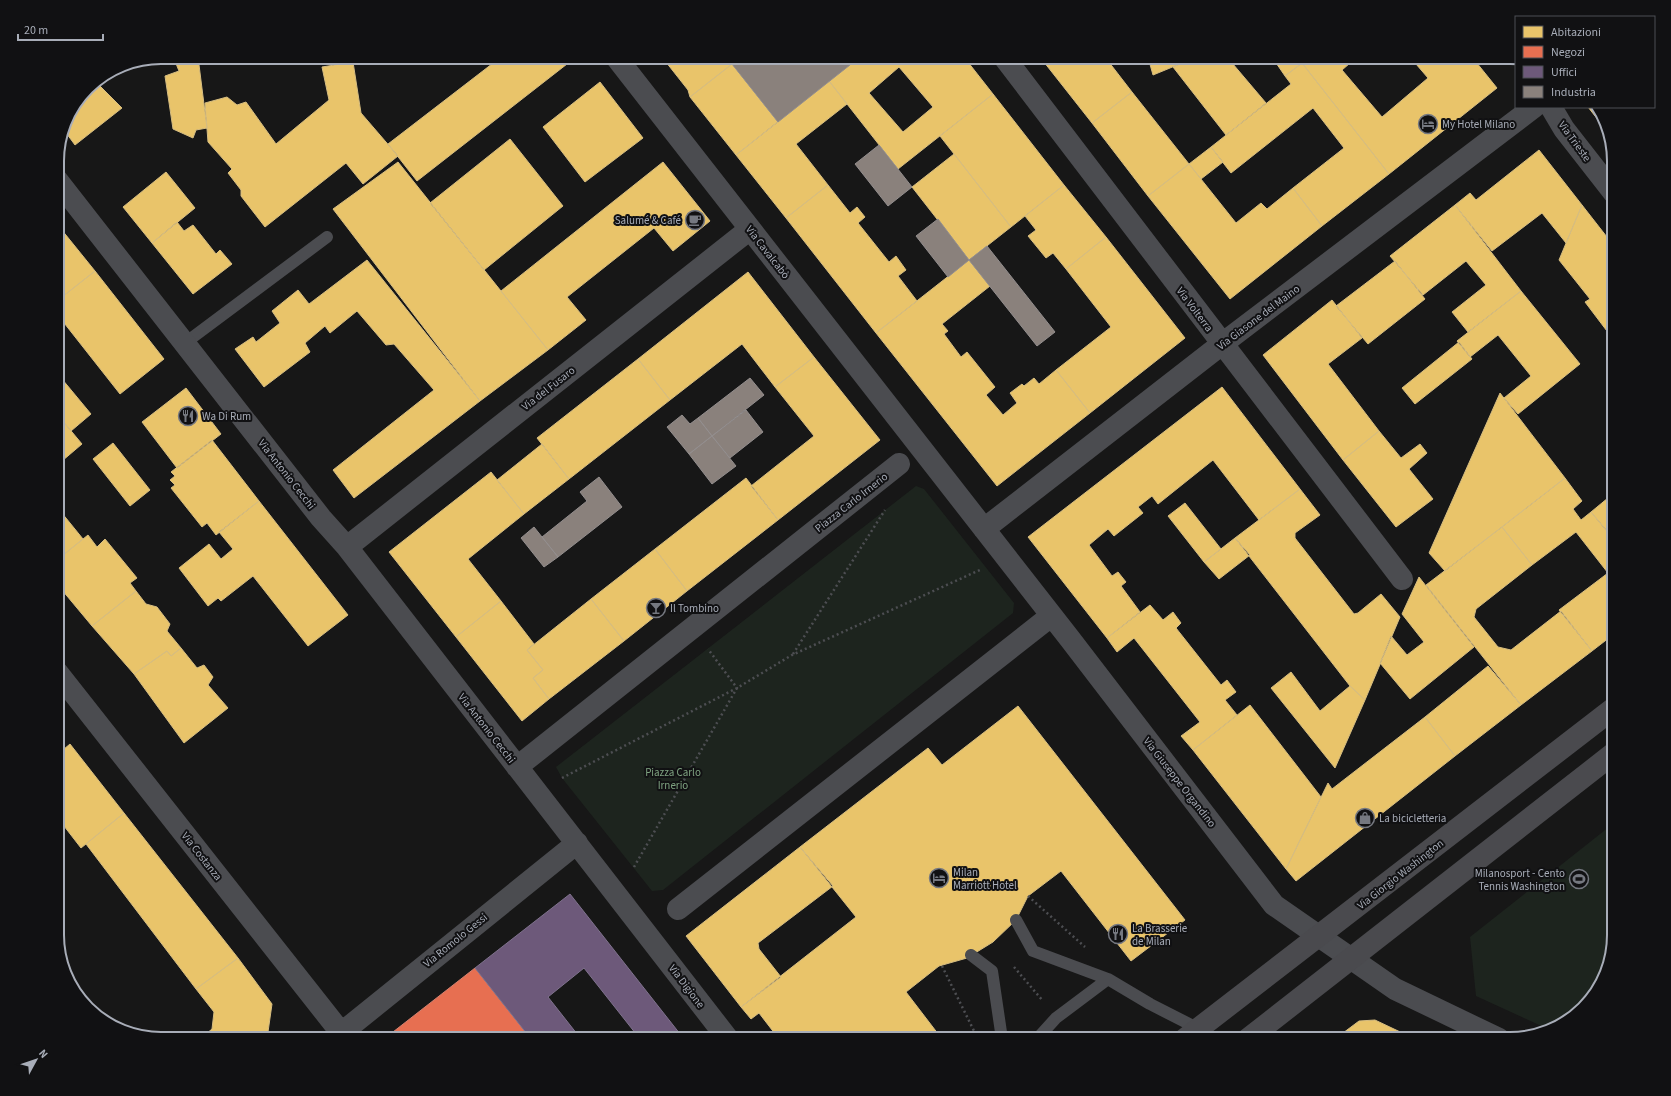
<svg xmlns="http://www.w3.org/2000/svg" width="1671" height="1096" font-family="'Source Sans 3',sans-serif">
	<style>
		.green { fill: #1d241e }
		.homes { fill: #e9c46a; stroke: #d6bd81; fill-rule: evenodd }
		.shops { fill: #e76f51; stroke: #d48270 }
		.offices { fill: #6d597a; stroke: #7f728d }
		.industry { fill: #8a817c; stroke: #938e8e }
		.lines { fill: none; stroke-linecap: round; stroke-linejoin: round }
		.path { stroke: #4d4e52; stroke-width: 2.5; stroke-dasharray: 2 3; stroke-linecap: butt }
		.lane { stroke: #4b4c50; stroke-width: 12 }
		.street { stroke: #4b4c50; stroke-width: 22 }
		.secondary { stroke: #4a4a4e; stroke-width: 22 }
		.labels { text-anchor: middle; stroke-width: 4; stroke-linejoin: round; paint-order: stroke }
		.poi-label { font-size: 11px; fill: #a8adb8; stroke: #111113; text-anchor: start }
		.street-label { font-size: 11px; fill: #a8adb8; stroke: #111113 }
		.park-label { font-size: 11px; fill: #7fa381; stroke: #111113 }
		.rim { fill: none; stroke: #a8adb8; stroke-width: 2 }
	</style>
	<rect width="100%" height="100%" fill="#171717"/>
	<path class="green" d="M916 486 924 489 1014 603 1013 613 663 890 652 891 562 778 556 767Z
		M1614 823V935L1597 993 1562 1025 1548 1029 1476 996 1470 937Z"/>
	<path class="homes" d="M161 57H198L207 128 196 130 193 138 173 129 165 76 179 71 175 61 118 67 121 65Z
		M501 57H576L417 181 388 144Z
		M662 57H741L690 97 688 90Z
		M860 57H964L993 94 898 169 829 81ZM899 67 933 107 903 132 869 93Z
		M1040 57H1105L1132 92 1092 123Z
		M1148 57H1186L1187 61 1153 75Z
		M1196 57H1227L1266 103 1226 135 1173 67Z
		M1272 57H1310L1285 76Z
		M1310 57H1357L1342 70 1382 117 1428 78 1410 57H1472L1497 88 1389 174 1302 63Z
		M353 62 361 113 398 156 363 184 346 163 265 227 241 196V190L228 173 232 169 208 142 205 103 227 97 237 105 246 102 276 144 329 100 322 67Z
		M1302 63 1389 174 1322 226 1293 188 1344 148 1313 108 1231 173 1211 147 1291 84 1285 76Z
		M732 64 778 122 736 155 690 97Z
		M829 81 847 104 796 144 828 185 786 218 736 155Z
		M96 82 122 108 75 145 64 130 68 115 88 87Z
		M600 82 643 138 585 182 543 127Z
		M1132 92 1189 164 1148 196 1092 123Z
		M993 94 1064 185 1011 227 940 136Z
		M1588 107H1598L1600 109 1606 130Z
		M510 139 563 206 484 270 430 203Z
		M1211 147 1223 162 1201 179 1189 164Z
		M1539 150 1582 205 1566 243 1542 213 1492 251 1455 205 1470 193 1476 200Z
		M954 154 1011 227 969 260 912 187Z
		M398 162 548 350 480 401 333 209Z
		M663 162 710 221 673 251 654 228 567 297 586 320 548 350 501 291Z
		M1189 164 1236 223 1261 203 1267 209 1293 188 1322 226 1230 299 1148 196Z
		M166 172 195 208 152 243 123 207Z
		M828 185 850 213 857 207 865 217 858 223 889 262 896 256 906 270 898 276 917 301 876 333 786 218Z
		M1064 185 1106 237 1066 269 1053 253 1046 258 1028 236 1036 230 1025 216Z
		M1455 205 1521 291 1468 332 1452 312 1486 285 1466 261 1423 295 1390 256Z
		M1582 205 1614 246 1613 339 1585 302 1590 299 1559 260Z
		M177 222 184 231 193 225 216 254 220 250 232 264 193 294 152 243Z
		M57 224 95 271 57 301Z
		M1106 237 1185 338 1090 413 1056 370 1111 327 1066 269Z
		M367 260 480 401 354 498 333 470 434 390 394 344 386 345 357 311 330 333 325 326 305 343 310 352 264 387 235 349 253 337 256 342 280 323 272 311 298 290 309 304Z
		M969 260 990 286 942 324 948 331 944 334 961 357 967 352 995 387 986 395 1003 415 1017 403 1010 393 1022 384 1024 386 1034 378 1039 384 1056 370 1090 413 997 486 876 333Z
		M1395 261 1425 299 1368 344 1336 306Z
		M95 271 164 359 120 394 57 314V301Z
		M748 272 814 357 775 387 742 344 670 400 638 359Z
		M1521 291 1580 364 1518 414 1504 398 1531 376 1498 335 1470 357 1457 341Z
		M1332 300 1362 338 1328 364 1379 431 1343 460 1263 355Z
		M1459 342 1472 359 1415 404 1402 388Z
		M814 357 880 440 778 520 751 486 814 436 775 387Z
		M638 359 670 400 569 479 537 438Z
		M57 373 91 414 71 431 57 414Z
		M1222 387 1300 489 1259 520 1213 460 1158 504 1152 496 1138 507 1143 513 1114 536 1108 529 1089 545 1112 576 1118 572 1126 582 1121 586 1140 612 1107 638 1028 537Z
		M186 388 221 434 177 468 142 422Z
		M1500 393 1565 478 1445 571 1429 553Z
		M57 414 82 444 62 461 57 456Z
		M1379 431 1401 458 1420 444 1427 453 1409 469 1433 499 1396 527 1343 460Z
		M212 440 259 501 216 535 207 523 202 527 171 488 175 485 170 480 175 476 171 472Z
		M113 443 150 490 130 506 93 459Z
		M542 444 569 479 524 514 497 480Z
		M491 472 524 514 468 559 501 601 456 637 389 552Z
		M746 478 778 520 687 591 655 549Z
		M1565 478 1582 501 1573 509 1581 520 1591 512 1614 540V634L1592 651 1559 610 1608 573 1576 532 1532 565 1502 527Z
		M1300 489 1320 515 1295 533V538L1354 614 1358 613 1381 594 1400 617 1365 700 1350 686 1235 538Z
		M1614 493V528L1608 532 1591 512Z
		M259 501 348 615 308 646 253 576 221 601 218 598 208 606 179 568 209 544 221 559 233 549 219 532Z
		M1185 503 1221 549 1204 562 1168 516Z
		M57 507 83 539 57 560Z
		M1502 527 1532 565 1476 609 1474 617 1498 647 1511 650 1561 611 1592 651 1521 705 1426 585Z
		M88 535 97 547 105 539 137 578 130 583 136 591 92 626 57 584V560Z
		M1235 538 1250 555 1219 579 1204 562Z
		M655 549 687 591 624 641 591 599Z
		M1419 577 1474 647 1410 699 1380 663 1391 636 1407 655 1424 642 1402 614Z
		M136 591 146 604 157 607 170 624 167 631 181 648 171 656 167 651 134 674 92 626Z
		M591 599 624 641 549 699 533 678 543 670 527 650Z
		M501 601 534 644 527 650 543 670 533 678 549 699 522 721 456 637Z
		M1150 605 1163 620 1173 612 1181 623 1176 628 1221 685 1227 680 1236 692 1225 700 1237 715 1193 750 1181 736 1200 722 1134 638 1117 652 1107 638Z
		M181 648 197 668 204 665 213 677 208 685 228 708 184 743 134 674 167 651 171 656Z
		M1488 666 1521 705 1455 756 1425 717Z
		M1291 672 1320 711 1350 686 1365 700 1335 768 1271 688Z
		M1250 705 1321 797 1286 869 1193 750Z
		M1018 706 1185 920 1131 961 1061 871 1028 896 1016 920 993 942 967 958 939 966 906 992 942 1039H779L759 1013 751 1019 741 1007 856 917 800 847 928 748 942 765Z
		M1425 717 1455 756 1296 881 1286 869 1328 783 1332 789Z
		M70 744 124 813 81 848 57 817V755Z
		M124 813 238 958 196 989 86 844Z
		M800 847 833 886 758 943 759 949 781 977 741 1007 686 936Z
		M238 958 272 1004 267 1039H200L212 1029 214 1012 196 989Z
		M1375 1020 1415 1039H1335L1359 1021Z"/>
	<path class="shops" d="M475 968 531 1039H384Z"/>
	<path class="offices" d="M570 894 684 1039H640L584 968 548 997 581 1039H531L475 968Z"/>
	<path class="industry" d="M741 57H860L778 122 732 64Z
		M879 145 912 187 888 206 855 164Z
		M938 219 969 260 948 277 916 236Z
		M987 246 1055 332 1037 346 969 260Z
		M750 378 764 395 712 436 698 418Z
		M746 410 763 432 730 458 712 436Z
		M682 415 690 424 698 418 712 436 689 454 667 427Z
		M712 436 736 466 712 484 689 454Z
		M599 477 622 507 558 557 542 537 587 501 580 492Z
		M534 527 558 557 544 567 521 538Z"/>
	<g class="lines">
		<path class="path" d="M793 654 885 510
			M562 778 737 688 792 655 982 569
			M634 867 737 688 708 649
			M1028 896 1085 947
			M942 966 978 1039
			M1014 967 1043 1001"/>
		<path class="lane" d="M185 343 327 237
			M1016 920 1033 951 1108 979
			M971 955 992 971 1002 1039
			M1037 1039 1056 1018 1108 979 1150 1004 1199 1029"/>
		<path class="street" d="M616 57 1070 639 1274 905 1395 989 1499 1039
			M1004 57 1402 579
			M1551 107 1564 129 1614 193
			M57 180 321 518 347 547 728 1039
			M984 529 1222 344 1534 107
			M347 547 750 229
			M57 672 346 1039
			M517 767 899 464
			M678 909 1051 616
			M334 1039 577 843"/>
		<path class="secondary" d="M1185 1039 1614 708
			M1248 1039 1614 753"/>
	</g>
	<defs>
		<symbol id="hotel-ring" viewBox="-11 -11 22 22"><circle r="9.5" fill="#111113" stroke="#757880" stroke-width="1.5"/><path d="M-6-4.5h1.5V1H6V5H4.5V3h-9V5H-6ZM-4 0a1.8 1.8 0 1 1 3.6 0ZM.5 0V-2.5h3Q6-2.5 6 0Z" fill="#757880"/></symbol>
		<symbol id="cafe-ring" viewBox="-11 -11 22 22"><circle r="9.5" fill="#111113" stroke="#757880" stroke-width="1.5"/><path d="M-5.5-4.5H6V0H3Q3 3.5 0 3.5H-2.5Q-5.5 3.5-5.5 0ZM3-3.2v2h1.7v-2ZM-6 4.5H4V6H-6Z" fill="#757880"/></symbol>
		<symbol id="restaurant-ring" viewBox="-11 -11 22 22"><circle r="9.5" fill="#111113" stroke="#757880" stroke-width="1.5"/><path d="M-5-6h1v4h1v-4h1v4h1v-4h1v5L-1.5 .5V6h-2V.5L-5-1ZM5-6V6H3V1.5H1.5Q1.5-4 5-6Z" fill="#757880"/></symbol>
		<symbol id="bar-ring" viewBox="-11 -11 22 22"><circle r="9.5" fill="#111113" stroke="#757880" stroke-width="1.5"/><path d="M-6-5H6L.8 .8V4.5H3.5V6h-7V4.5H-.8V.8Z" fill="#757880"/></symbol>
		<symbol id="shop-ring" viewBox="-11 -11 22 22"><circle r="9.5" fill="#111113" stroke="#757880" stroke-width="1.5"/><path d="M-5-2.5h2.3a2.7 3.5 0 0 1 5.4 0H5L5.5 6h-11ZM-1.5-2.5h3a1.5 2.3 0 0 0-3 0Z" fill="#757880"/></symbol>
		<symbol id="stadium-ring" viewBox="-11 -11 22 22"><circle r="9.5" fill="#111113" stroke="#757880" stroke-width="1.5"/><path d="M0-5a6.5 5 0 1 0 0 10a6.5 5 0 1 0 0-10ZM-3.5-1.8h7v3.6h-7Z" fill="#757880"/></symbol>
	</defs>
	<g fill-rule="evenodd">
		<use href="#hotel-ring" x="1417" y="113" width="22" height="22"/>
		<use href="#cafe-ring" x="684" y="209" width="22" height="22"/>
		<use href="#restaurant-ring" x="177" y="405" width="22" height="22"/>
		<use href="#bar-ring" x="645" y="597" width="22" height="22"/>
		<use href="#shop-ring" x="1354" y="807" width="22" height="22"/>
		<use href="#hotel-ring" x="928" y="867" width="22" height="22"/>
		<use href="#stadium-ring" x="1568" y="868" width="22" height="22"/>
		<use href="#restaurant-ring" x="1107" y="923" width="22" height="22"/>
	</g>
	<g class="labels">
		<g class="poi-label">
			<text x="1442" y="128">My Hotel Milano</text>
			<text x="681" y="224" text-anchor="end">Salumé &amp; Café</text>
			<text x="202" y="420">Wa Di Rum</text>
			<text x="670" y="612">Il Tombino</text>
			<text x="1379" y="822">La bicicletteria</text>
			<text x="953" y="876">Milan<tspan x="953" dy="13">Marriott Hotel</tspan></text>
			<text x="1565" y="877" text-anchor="end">Milanosport - Cento<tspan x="1565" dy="13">Tennis Washington</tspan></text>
			<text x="1132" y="932">La Brasserie<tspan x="1132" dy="13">de Milan</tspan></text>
		</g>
		<g class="street-label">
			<text transform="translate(1575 141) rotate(54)" y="4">Via Trieste</text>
			<text transform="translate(768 252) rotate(52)" y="4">Via Cavalcabò</text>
			<text transform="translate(1195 309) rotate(53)" y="4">Via Volterra</text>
			<text transform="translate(1258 317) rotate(-37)" y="4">Via Giasone del Maino</text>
			<text transform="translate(548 388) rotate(-38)" y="4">Via del Fusaro</text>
			<text transform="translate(287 474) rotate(52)" y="4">Via Antonio Cecchi</text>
			<text transform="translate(851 502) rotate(-38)" y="4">Piazza Carlo Irnerio</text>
			<text transform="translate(487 728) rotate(52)" y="4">Via Antonio Cecchi</text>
			<text transform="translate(1180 782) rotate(52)" y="4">Via Giuseppe Organdino</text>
			<text transform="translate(202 856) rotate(52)" y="4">Via Costanza</text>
			<text transform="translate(1400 874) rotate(-38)" y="4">Via Giorgio Washington</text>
			<text transform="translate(455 940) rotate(-39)" y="4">Via Romolo Gessi</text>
			<text transform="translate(687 986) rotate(53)" y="4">Via Digione</text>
		</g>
		<g class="park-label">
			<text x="673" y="776">Piazza Carlo<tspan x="673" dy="13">Irnerio</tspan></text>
		</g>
	</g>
	<path d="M0 0H1671V1096H0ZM161 64H1510A97 97 0 0 1 1607 161V935A97 97 0 0 1 1510 1032H161A97 97 0 0 1 64 935V161A97 97 0 0 1 161 64Z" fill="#111113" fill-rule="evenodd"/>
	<path class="rim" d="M161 64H1510A97 97 0 0 1 1607 161V935A97 97 0 0 1 1510 1032H161A97 97 0 0 1 64 935V161A97 97 0 0 1 161 64Z"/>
	<rect x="1515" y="16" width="140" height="92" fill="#111113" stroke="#4d4f55"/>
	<rect x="1523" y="26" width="20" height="12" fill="#e9c46a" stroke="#4d4f55"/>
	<text x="1551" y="36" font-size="12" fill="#a8adb8">Abitazioni</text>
	<rect x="1523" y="46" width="20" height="12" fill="#e76f51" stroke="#4d4f55"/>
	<text x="1551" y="56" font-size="12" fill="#a8adb8">Negozi</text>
	<rect x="1523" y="66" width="20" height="12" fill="#6d597a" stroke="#4d4f55"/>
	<text x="1551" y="76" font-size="12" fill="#a8adb8">Uffici</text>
	<rect x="1523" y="86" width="20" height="12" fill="#8a817c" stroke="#4d4f55"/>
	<text x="1551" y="96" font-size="12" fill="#a8adb8">Industria</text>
	<g transform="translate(36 1060) rotate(50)" stroke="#111113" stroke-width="3" paint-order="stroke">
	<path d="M0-3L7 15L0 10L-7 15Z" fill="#a8adb8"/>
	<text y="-6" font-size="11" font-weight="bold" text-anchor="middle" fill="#a8adb8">N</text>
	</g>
	<path d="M18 34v6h85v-6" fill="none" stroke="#a8adb8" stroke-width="2"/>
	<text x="24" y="34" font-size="12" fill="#a8adb8" stroke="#111113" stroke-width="3" paint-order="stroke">20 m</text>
</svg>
